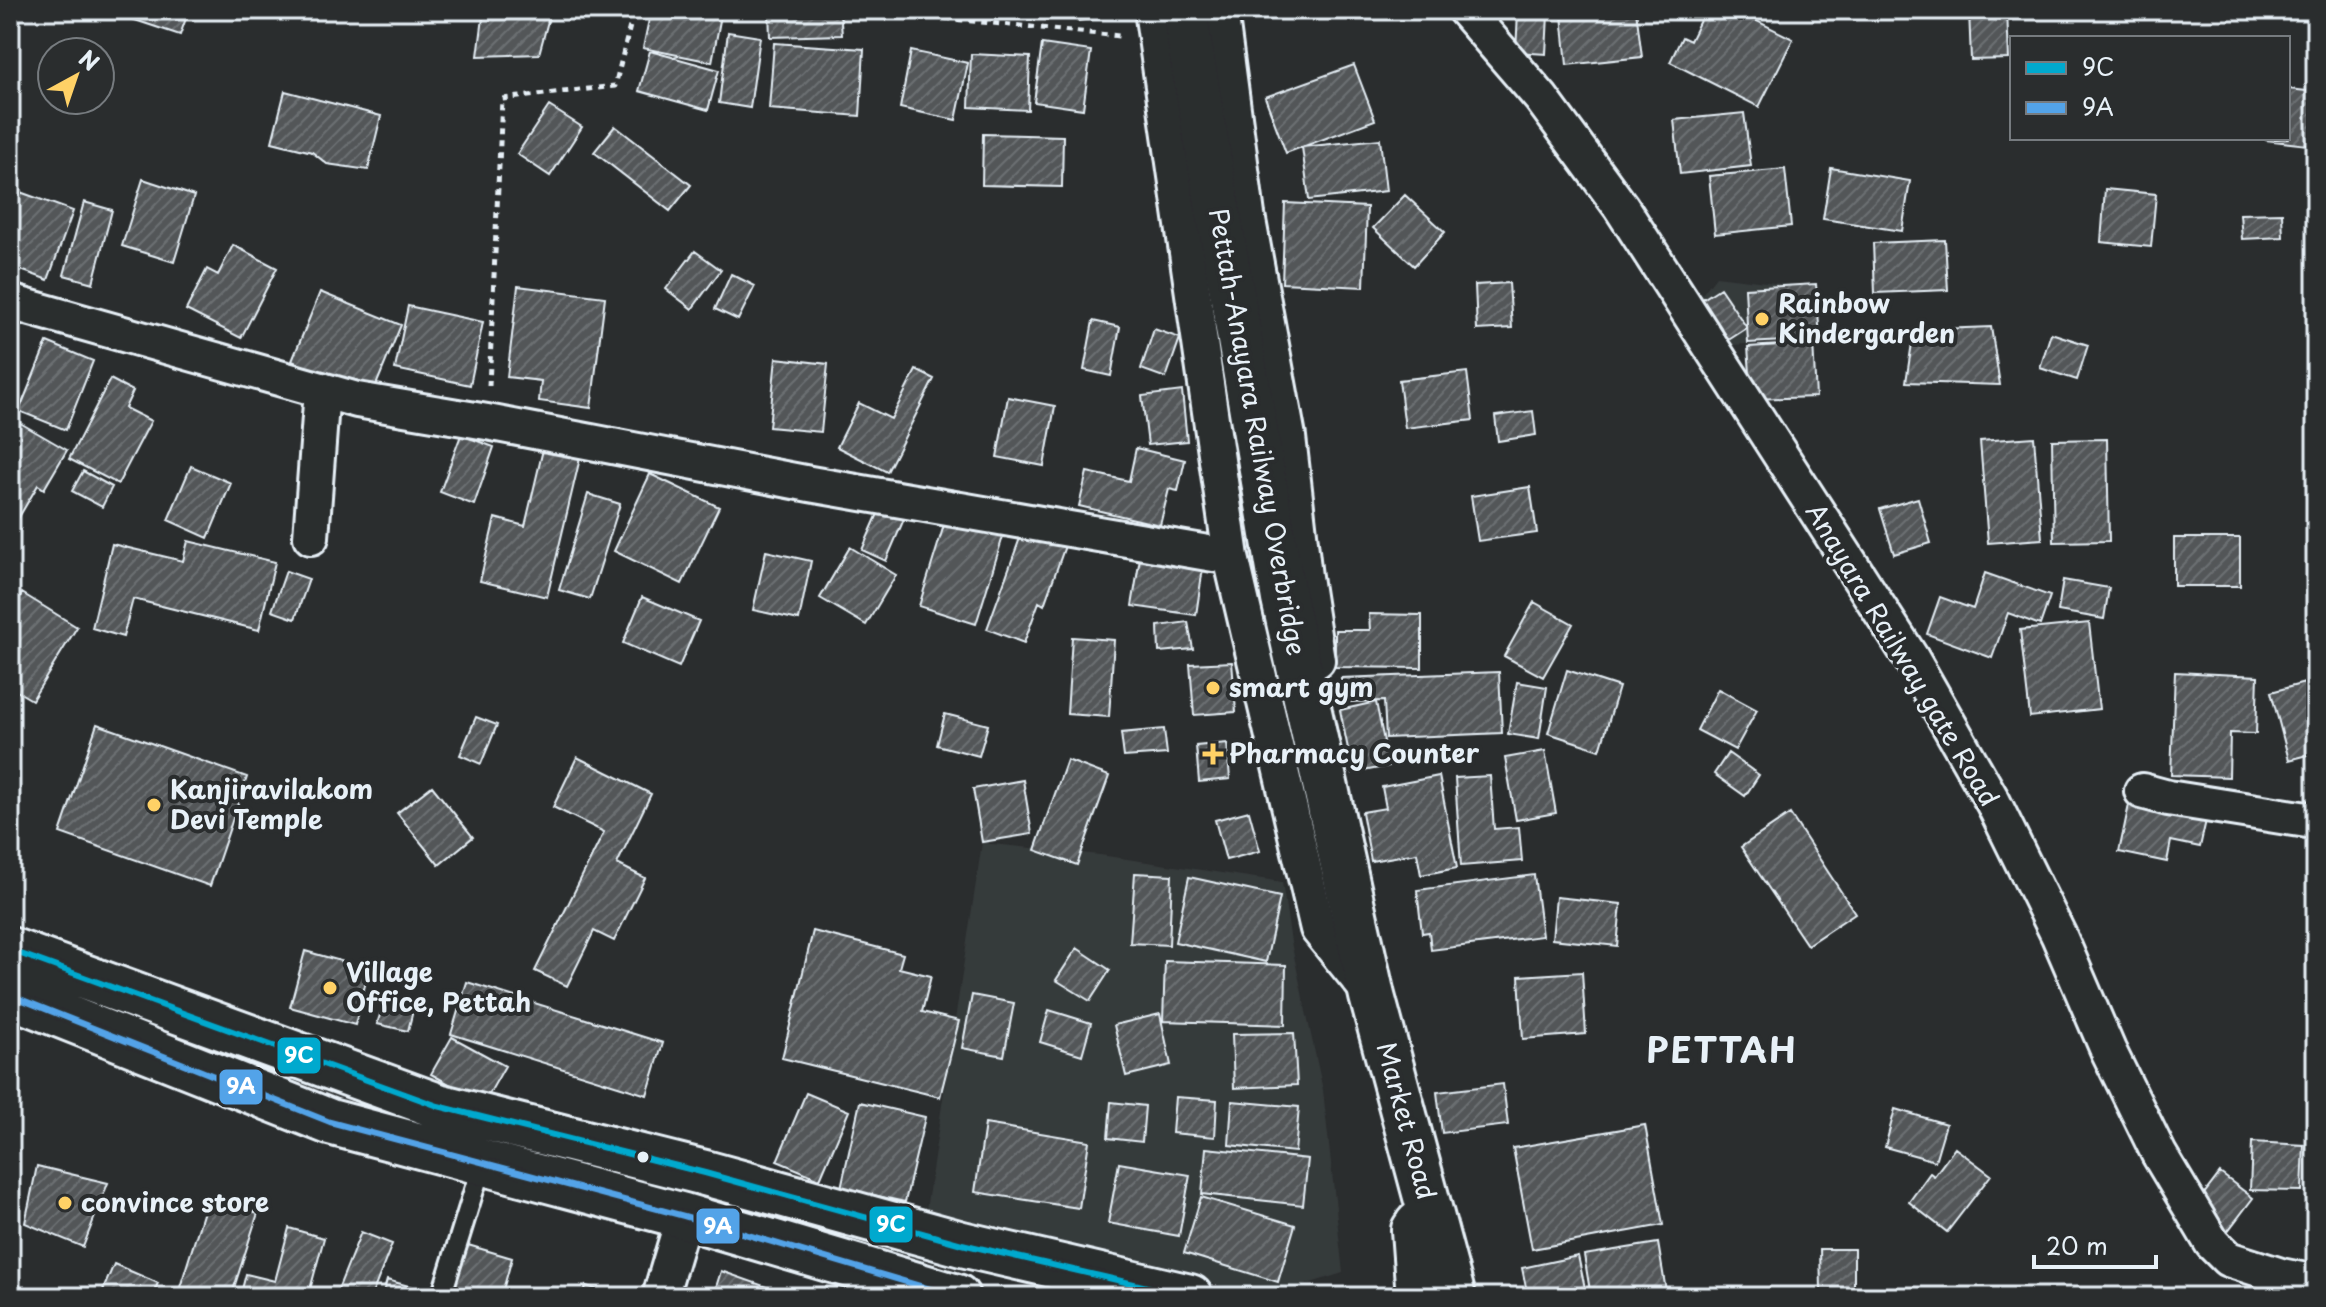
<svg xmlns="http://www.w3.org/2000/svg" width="2326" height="1307" font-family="'Playpen Sans',sans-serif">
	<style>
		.built { fill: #363a3b }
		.building { fill: url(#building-hatch); stroke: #e8f1f8; stroke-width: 2 }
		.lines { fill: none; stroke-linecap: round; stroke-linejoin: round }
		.service-casing { stroke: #e8f1f8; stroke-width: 24 }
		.minor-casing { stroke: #e8f1f8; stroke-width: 40 }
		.secondary-casing { stroke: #e8f1f8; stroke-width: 50 }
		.primary-casing { stroke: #e8f1f8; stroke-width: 50 }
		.path { stroke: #e8f1f8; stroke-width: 5; stroke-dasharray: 6 6; stroke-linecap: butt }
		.service { stroke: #2a2d2e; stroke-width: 18 }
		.minor { stroke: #2a2d2e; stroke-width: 34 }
		.secondary { stroke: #2a2d2e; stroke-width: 44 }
		.primary { stroke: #2a2d2e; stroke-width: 44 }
		.bus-1-casing { stroke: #2a2d2e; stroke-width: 12 }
		.bus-2-casing { stroke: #2a2d2e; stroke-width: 12 }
		.bus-1 { stroke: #00a9ce; stroke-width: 6 }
		.bus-2 { stroke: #53a3e8; stroke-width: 6 }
		.poi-dot { fill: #ffd166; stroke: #2a2d2e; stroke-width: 3 }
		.bus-dot { fill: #e8f1f8; stroke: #2a2d2e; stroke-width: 3 }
		.labels { text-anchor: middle; stroke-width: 8; stroke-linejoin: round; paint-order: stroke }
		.poi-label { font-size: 26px; font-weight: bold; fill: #e8f1f8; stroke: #2a2d2e; text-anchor: start }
		.street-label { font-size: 26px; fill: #e8f1f8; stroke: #2a2d2e }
		.district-label { font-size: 34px; font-weight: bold; letter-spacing: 2px; fill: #e8f1f8; stroke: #2a2d2e }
		.line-badge { stroke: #2a2d2e; stroke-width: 3 }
		.badge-label { font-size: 22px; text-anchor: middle; font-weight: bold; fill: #fff }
	</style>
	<defs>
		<pattern id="building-hatch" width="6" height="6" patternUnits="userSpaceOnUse" patternTransform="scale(2)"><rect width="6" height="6" fill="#535759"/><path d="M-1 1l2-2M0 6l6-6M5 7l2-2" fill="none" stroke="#6c7072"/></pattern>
	</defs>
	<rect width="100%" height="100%" fill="#2a2d2e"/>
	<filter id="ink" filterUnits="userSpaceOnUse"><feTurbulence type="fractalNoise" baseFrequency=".0125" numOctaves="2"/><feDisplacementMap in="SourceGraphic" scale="16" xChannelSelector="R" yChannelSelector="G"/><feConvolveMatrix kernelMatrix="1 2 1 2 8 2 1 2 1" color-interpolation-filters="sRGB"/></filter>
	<g filter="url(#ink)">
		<path class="built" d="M1716 276 1817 288 1816 337 1724 346 1696 302Z
			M982 843 1100 855 1282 882 1291 942 1323 1090 1343 1273 1272 1295 1096 1263 924 1223Z"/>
		<path class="building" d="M131 10H189L180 35 129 18Z
			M484 10H551L539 54 478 56Z
			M651 10H722L712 62 643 48Z
			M769 10H840L842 35 770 37Z
			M1006 10H1055V14Z
			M1075 10H1134L1135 14 1077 21Z
			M1613 10H1636L1642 57 1567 65 1562 15Z
			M1705 10H1735L1793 39 1759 107 1670 62 1682 37 1690 41Z
			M1969 10H2007L2009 59 1971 60Z
			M1518 12 1548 14 1546 54 1516 52Z
			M728 32 760 37 750 108 719 103Z
			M774 43 864 49 860 116 769 109Z
			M1042 44 1091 51 1083 109 1034 102Z
			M650 51 719 70 708 110 639 91Z
			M911 51 968 63 956 120 900 108Z
			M971 54 1030 57 1028 110 969 107Z
			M1354 65 1375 120 1286 153 1265 97Z
			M2288 89 2316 92V146L2265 140 2288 138Z
			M285 91 381 116 368 170 327 164 312 152 272 142Z
			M549 106 582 127 550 176 517 154Z
			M1744 113 1751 166 1680 174 1674 120Z
			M615 126 691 185 670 211 594 152Z
			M983 134 1063 136 1062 187 982 185Z
			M1380 139 1386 191 1309 200 1302 147Z
			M1831 168 1910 181 1902 231 1823 219Z
			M1785 169 1791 226 1715 234 1709 176Z
			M143 179 194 196 174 262 122 246Z
			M2105 189 2156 194 2151 247 2101 242Z
			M20 192 73 211 48 280 10 266V219Z
			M1405 195 1445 232 1414 266 1373 228Z
			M84 202 112 210 93 283 64 275Z
			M1285 203 1367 207 1364 287 1282 283Z
			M2282 213 2283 237 2242 239 2240 214Z
			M1945 240 1948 290 1875 293 1873 243Z
			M233 245 277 268 241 338 186 310 207 269 218 275Z
			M695 251 721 270 692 309 666 289Z
			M731 274 755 286 738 320 715 309Z
			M1509 283 1512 328 1477 330 1475 285Z
			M1816 284 1820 339 1748 343 1745 288Z
			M518 286 605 297 591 408 539 401 541 381 507 377Z
			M1720 288 1747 328 1727 341 1700 301Z
			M320 292 401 325 372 395 292 361Z
			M408 306 483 322 470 385 395 369Z
			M1093 321 1120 327 1111 376 1084 370Z
			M1991 327 2000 385 1906 382 1914 330Z
			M1154 329 1180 338 1166 378 1141 369Z
			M2051 333 2088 345 2077 380 2040 368Z
			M47 342 93 361 66 430 19 411Z
			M1813 343 1816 397 1752 399 1748 347Z
			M776 358 828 364 821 432 769 427Z
			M916 370 934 379 887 472 837 447 859 403 891 419Z
			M1467 372 1473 420 1405 428 1399 380Z
			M110 379 133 391 125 408 151 421 118 484 69 459Z
			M1182 391 1187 441 1148 445 1142 396Z
			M1008 397 1055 406 1044 466 997 457Z
			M1533 411 1536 435 1498 441 1495 416Z
			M15 420 67 450 44 489 38 485 10 532V430Z
			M461 435 494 447 474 505 440 492Z
			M2034 437 2042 539 1988 543 1980 441Z
			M2107 439 2109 541 2054 542 2052 440Z
			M544 445 581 454 547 597 480 581 495 518 525 526Z
			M1136 448 1185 460 1178 491 1169 489 1160 525 1079 506 1087 472 1129 481Z
			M191 466 231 483 208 538 168 520Z
			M83 471 112 487 102 507 72 491Z
			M650 474 719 507 682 584 614 551Z
			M1530 487 1537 533 1478 541 1471 496Z
			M588 494 620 504 590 599 559 590Z
			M1918 498 1931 543 1894 554 1880 509Z
			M880 509 904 519 886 561 862 550Z
			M948 512 1005 530 976 624 919 606Z
			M1024 527 1066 543 1044 605 1039 602 1024 643 987 629Z
			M2174 538H2240V586H2174Z
			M188 541 275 562 259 630 133 599 123 637 92 628 112 544 183 561Z
			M850 547 896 575 866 625 820 598Z
			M766 551 811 561 799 620 753 610Z
			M1141 552 1204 561 1196 615 1132 606Z
			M286 571 309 579 295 619 272 611Z
			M1985 573 2050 596 2040 625 2008 613 1992 658 1927 634 1940 597 1973 609Z
			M2063 580 2109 588 2104 619 2058 611Z
			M22 593 77 627 32 700 10 687V613Z
			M642 597 699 621 679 667 623 643Z
			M1534 602 1573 624 1543 677 1504 656Z
			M1369 614 1422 615V668L1335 667V630H1370Z
			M1188 622 1193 649 1159 652 1158 626Z
			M2089 623 2099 709 2030 717 2020 630Z
			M1072 637 1114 640 1109 717 1067 714Z
			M1232 662 1236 712 1194 715 1190 664Z
			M1567 670 1619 687 1600 750 1548 733Z
			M1499 672 1502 733 1386 738 1384 701 1342 702 1341 678Z
			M2175 672 2258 676 2256 734 2230 733 2229 777 2171 775Z
			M2316 680V753L2289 760 2271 692Z
			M1517 682 1547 687 1539 739 1508 734Z
			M1718 689 1757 710 1735 750 1697 730Z
			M1376 702 1389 766 1353 773 1340 710Z
			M945 714 988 725 979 756 937 745Z
			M476 717 497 725 481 764 460 755Z
			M97 724 247 777 210 886 60 833Z
			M1164 729 1167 754 1124 757 1121 733Z
			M1227 743 1230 779 1199 782 1196 746Z
			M1545 751 1556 813 1516 820 1505 758Z
			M1728 753 1759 775 1745 796 1714 774Z
			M577 757 651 794 617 864 645 878 614 941 594 931 567 986 535 971 604 832 553 807Z
			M1067 760 1109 776 1077 865 1035 850Z
			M1439 776 1457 868 1421 875 1417 853 1371 861 1362 812 1386 808 1382 787Z
			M1490 776 1494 829 1519 827 1522 861 1461 866 1455 778Z
			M1023 780 1032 834 982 842 973 789Z
			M432 786 473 837 439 865 397 813Z
			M2130 800 2207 816 2200 847 2171 841 2167 862 2119 852Z
			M1249 811 1260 851 1226 860 1215 820Z
			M1790 814 1855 913 1807 945 1741 847Z
			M1135 873 1172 875 1169 945 1130 943Z
			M1534 875 1542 936 1431 950 1429 932 1422 933 1417 890Z
			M1189 877 1280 897 1266 962 1175 942Z
			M1556 897 1621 904 1617 946 1552 939Z
			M813 931 903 954 899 968 931 976 922 1012 959 1021 940 1097 782 1058Z
			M1077 948 1110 970 1090 1001 1056 980Z
			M305 951 369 969 355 1025 290 1007Z
			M1165 961 1286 965 1285 1025 1163 1021Z
			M1582 972 1586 1034 1523 1039 1519 976Z
			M467 982 663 1043 647 1095 451 1034Z
			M387 994 415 1002 408 1031 377 1024Z
			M972 995 1014 1003 1004 1056 962 1048Z
			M1049 1010 1091 1023 1082 1055 1040 1042Z
			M1160 1014 1171 1065 1126 1076 1114 1025Z
			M1294 1033 1297 1085 1234 1088 1232 1034Z
			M452 1037 505 1066 484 1103 431 1074Z
			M1503 1084 1508 1125 1442 1133 1437 1092Z
			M806 1093 849 1111 820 1179 777 1161Z
			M1175 1097 1217 1100 1215 1137 1172 1133Z
			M1232 1101 1299 1107 1295 1152 1229 1145Z
			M860 1102 925 1117 905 1202 841 1188Z
			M1111 1102 1145 1106 1142 1142 1108 1138Z
			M1895 1109 1946 1124 1935 1161 1885 1147Z
			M985 1124 1089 1141 1079 1208 975 1192Z
			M1645 1125 1663 1225 1532 1249 1513 1148Z
			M2252 1142 2304 1145 2302 1191 2250 1190Z
			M1206 1148 1308 1159 1303 1205 1202 1194Z
			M1955 1148 1991 1175 1947 1232 1909 1202 1930 1173 1934 1176Z
			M1119 1163 1190 1175 1179 1236 1108 1223Z
			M37 1166 108 1183 83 1247 25 1223Z
			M2220 1173 2253 1198 2227 1232 2194 1207Z
			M1201 1197 1295 1225 1278 1282 1184 1253Z
			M208 1198 258 1213 231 1297H177Z
			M289 1228 324 1238 308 1297H240L246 1274 275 1281Z
			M361 1232 392 1244 371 1297H335Z
			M1658 1243 1667 1297H1591L1584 1255Z
			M468 1245 512 1258 501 1297H452Z
			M1820 1249H1854V1290H1821Z
			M1578 1256 1587 1297H1528L1522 1268Z
			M114 1264 158 1283 152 1297H100Z
			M721 1271 795 1297H713Z
			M387 1280 423 1290 421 1297H382Z
			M586 1286 624 1297H583Z"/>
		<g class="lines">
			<defs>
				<path id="service" d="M441 1297 483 1161"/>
				<path id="minor" d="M1152 10 1231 557 1318 929 1369 992
					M1220 10 1247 215 1288 437 1304 577 1317 660
					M1465 10 1541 98 1621 207 1911 658 1993 802 2059 936 2108 1050 2159 1154 2212 1243 2228 1259 2281 1276 2316 1283
					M10 302 357 400 487 422 810 484 1231 557
					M311 537 322 390
					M2142 791 2168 798 2307 820 2316 818
					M660 1297 684 1216"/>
				<path id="secondary" d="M1184 10 1284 599 1372 996 1453 1297
					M1418 1224 1414 1230 1419 1297"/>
				<path id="primary" d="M10 950 438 1106 705 1173 962 1244 1190 1297
					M10 995 330 1122 684 1216 957 1297"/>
			</defs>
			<use href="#service" class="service-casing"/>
			<use href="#minor" class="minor-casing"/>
			<use href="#secondary" class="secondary-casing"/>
			<use href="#primary" class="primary-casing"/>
			<path class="path" d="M923 10 943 18 1119 36
				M489 386 502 99 615 86 634 10"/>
			<use href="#service" class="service"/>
			<use href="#minor" class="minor"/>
			<use href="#secondary" class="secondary"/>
			<use href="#primary" class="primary"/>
			<defs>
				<path id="bus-1" d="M10 950 438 1106 705 1173 962 1244 1190 1297"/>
				<path id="bus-2" d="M10 995 330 1122 684 1216 957 1297"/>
			</defs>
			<use href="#bus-1" class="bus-1-casing"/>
			<use href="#bus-2" class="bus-2-casing"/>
			<use href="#bus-1" class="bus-1"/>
			<use href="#bus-2" class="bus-2"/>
		</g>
	</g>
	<g class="poi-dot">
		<circle cx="1762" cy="319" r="8"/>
		<circle cx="1213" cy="688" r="8"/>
		<path d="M1209 742h8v8h8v8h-8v8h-8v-8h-8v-8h8z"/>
		<circle cx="154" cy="805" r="8"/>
		<circle cx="330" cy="988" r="8"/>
		<circle cx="65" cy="1203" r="8"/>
	</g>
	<circle class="bus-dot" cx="643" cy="1157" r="7"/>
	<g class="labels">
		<g class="poi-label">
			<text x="1778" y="313">Rainbow<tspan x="1778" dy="30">Kindergarden</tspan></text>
			<text x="1229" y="697">smart gym</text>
			<text x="1229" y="763">Pharmacy Counter</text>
			<text x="170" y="799">Kanjiravilakom<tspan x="170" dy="30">Devi Temple</tspan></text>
			<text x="346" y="982">Village<tspan x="346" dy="30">Office, Pettah</tspan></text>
			<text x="81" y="1212">convince store</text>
		</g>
		<g class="street-label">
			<text transform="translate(1257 432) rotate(80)" y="9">Pettah-Anayara Railway Overbridge</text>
			<text transform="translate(1902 655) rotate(59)" y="9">Anayara Railway gate Road</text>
			<text transform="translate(1406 1121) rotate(75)" y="9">Market Road</text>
		</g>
		<g class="district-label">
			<text x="1722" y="1063">PETTAH</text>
		</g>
	</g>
	<g class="line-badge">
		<rect x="276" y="1036" width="46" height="39" rx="8" fill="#00a9ce"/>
		<rect x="218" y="1068" width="46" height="38" rx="8" fill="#53a3e8"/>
		<rect x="868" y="1205" width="46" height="39" rx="8" fill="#00a9ce"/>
		<rect x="695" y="1207" width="46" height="38" rx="8" fill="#53a3e8"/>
	</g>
	<g class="badge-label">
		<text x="299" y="1063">9C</text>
		<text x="241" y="1094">9A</text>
		<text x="891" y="1232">9C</text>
		<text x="718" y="1234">9A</text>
	</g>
	<rect width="2326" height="1307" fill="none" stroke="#2a2d2e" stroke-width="40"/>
	<rect x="20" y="20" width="2286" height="1267" fill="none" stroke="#e8f1f8" stroke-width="3" filter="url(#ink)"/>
	<rect x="2010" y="36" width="280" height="104" fill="#2a2d2e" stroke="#767b7f" stroke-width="2"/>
	<rect x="2026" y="62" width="40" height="12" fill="#00a9ce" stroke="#767b7f" stroke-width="2"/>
	<text x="2082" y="76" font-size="24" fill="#e8f1f8">9C</text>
	<rect x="2026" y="102" width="40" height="12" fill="#53a3e8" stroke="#767b7f" stroke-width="2"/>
	<text x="2082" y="116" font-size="24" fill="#e8f1f8">9A</text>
	<g transform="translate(76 76) rotate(40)"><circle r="38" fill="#2a2d2e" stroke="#767b7f" stroke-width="2"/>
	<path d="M0-6L14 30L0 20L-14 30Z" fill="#ffd166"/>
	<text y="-12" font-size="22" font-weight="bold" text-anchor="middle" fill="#e8f1f8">N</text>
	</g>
	<path d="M2034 1255v12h122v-12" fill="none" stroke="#e8f1f8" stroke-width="4"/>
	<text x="2046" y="1255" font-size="24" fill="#e8f1f8" stroke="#2a2d2e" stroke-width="6" paint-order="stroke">20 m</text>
</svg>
